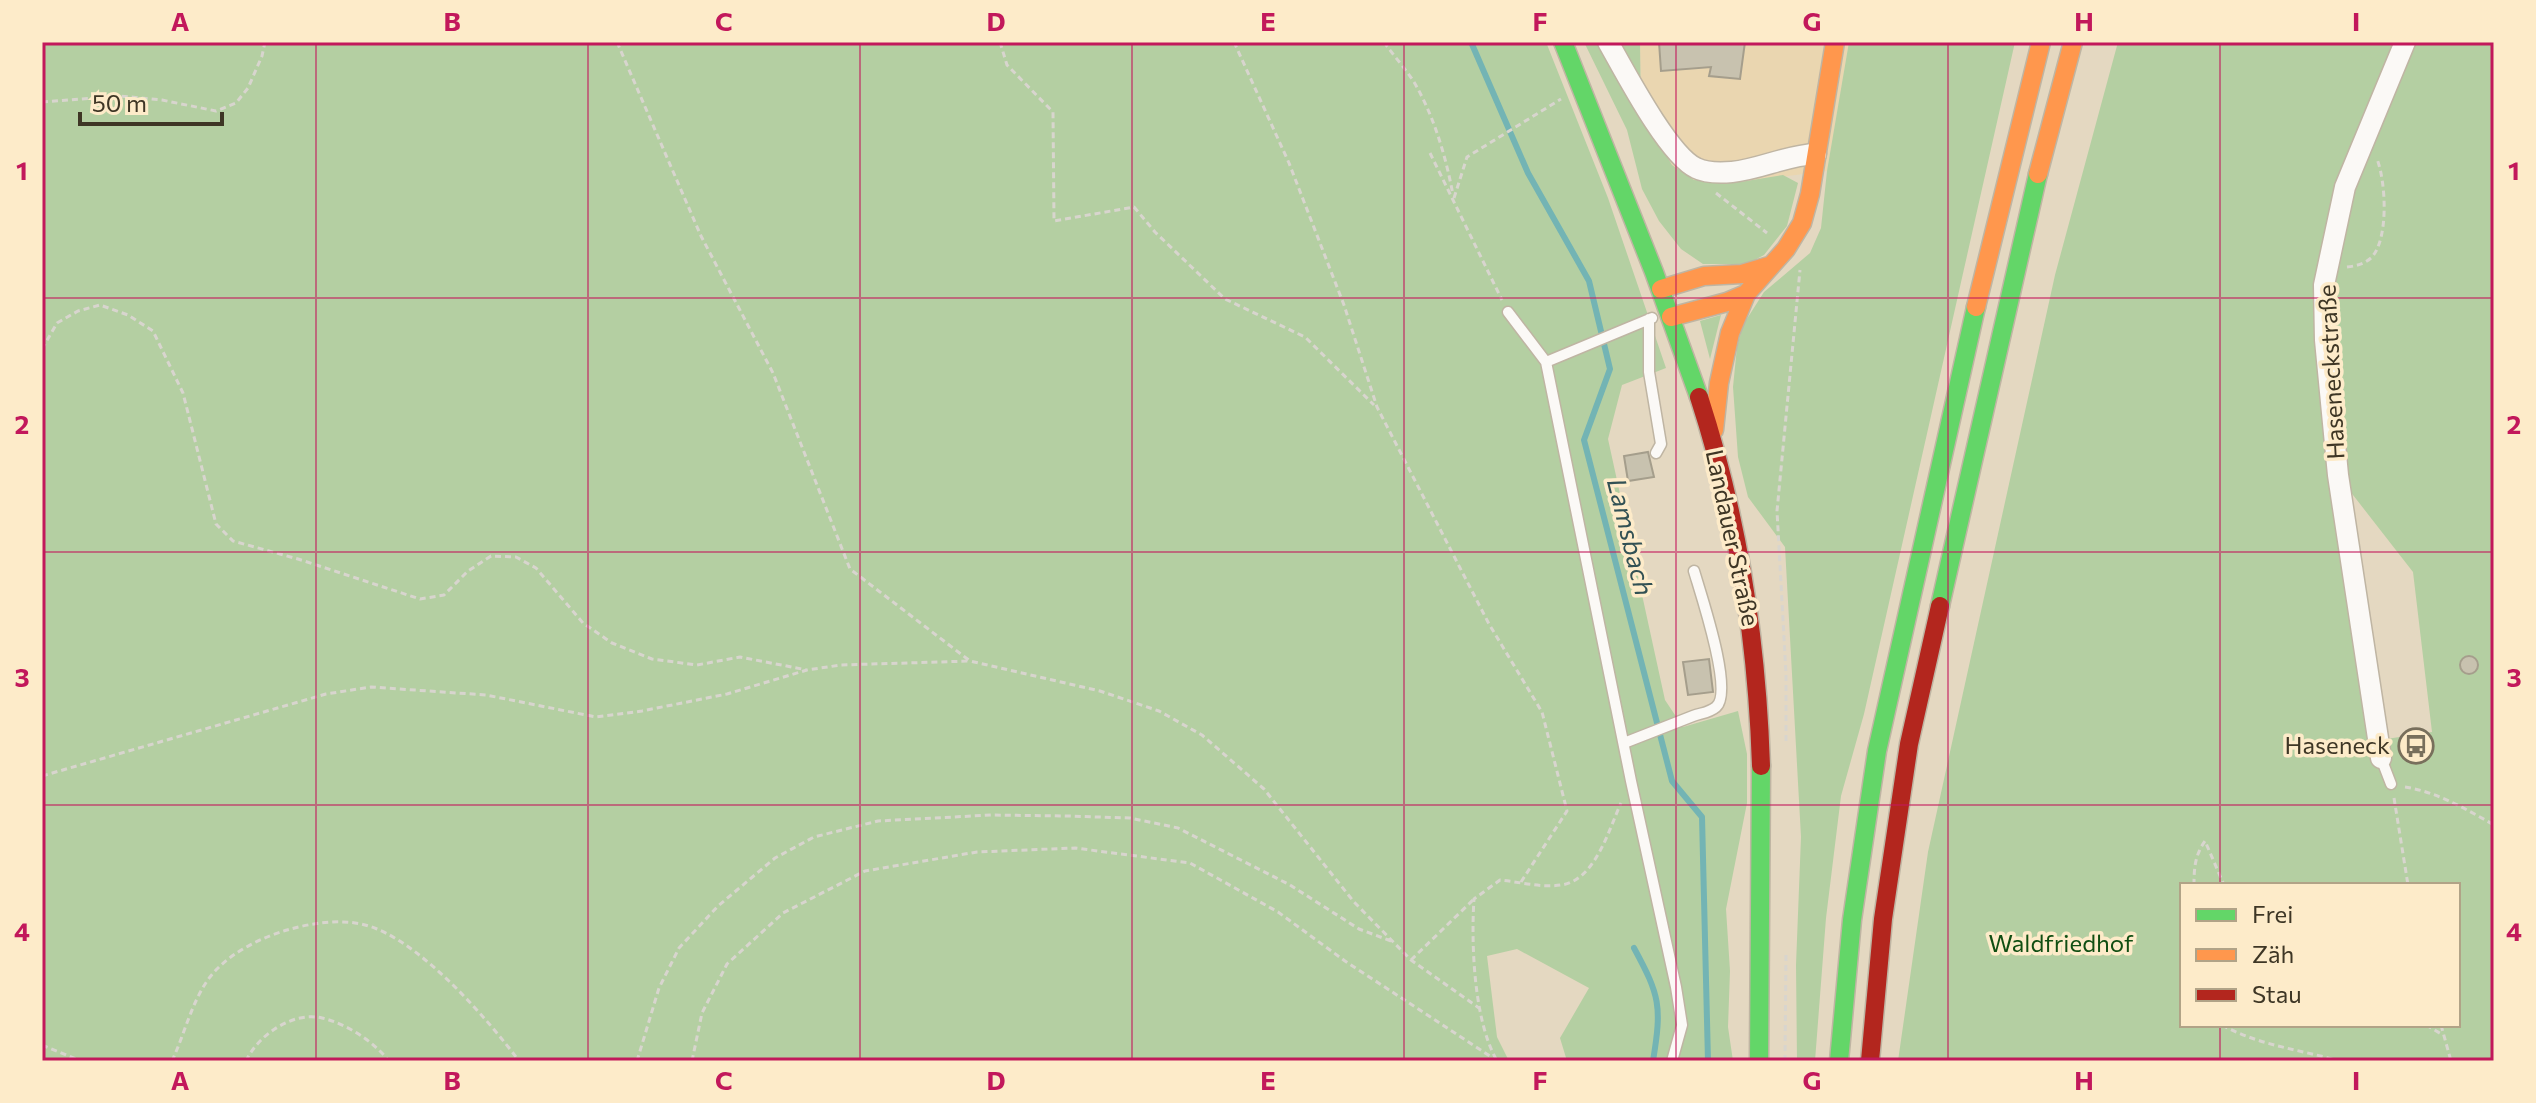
<svg xmlns="http://www.w3.org/2000/svg" width="2536" height="1103" font-family="Commissioner,sans-serif">
	<style>
		.built { fill: #ead6b0 }
		.green { fill: #b4cfa2; fill-rule: evenodd }
		.lines { fill: none; stroke-linecap: round; stroke-linejoin: round }
		.stream { stroke: #73b4b4; stroke-width: 6 }
		.building { fill: #c8c2af; stroke: #a59e8c; stroke-width: 2 }
		.lane-casing { stroke: #bfb5a3; stroke-width: 13 }
		.street-casing { stroke: #bfb5a3; stroke-width: 23 }
		.fast-casing { stroke: #bfb5a3; stroke-width: 21 }
		.slow-casing { stroke: #bfb5a3; stroke-width: 21 }
		.jam-casing { stroke: #bfb5a3; stroke-width: 21 }
		.path { stroke: #d8d5ce; stroke-width: 3; stroke-dasharray: 6 4; stroke-linecap: butt }
		.lane { stroke: #fbf9f6; stroke-width: 10 }
		.street { stroke: #fbf9f6; stroke-width: 20 }
		.fast { stroke: #63d668; stroke-width: 18 }
		.slow { stroke: #ff974d; stroke-width: 18 }
		.jam { stroke: #b3261e; stroke-width: 18 }
		.grid { fill: none; stroke: #c2185b; stroke-width: 2; stroke-opacity: 0.55 }
		.labels { text-anchor: middle; stroke-width: 7; stroke-linejoin: round; paint-order: stroke }
		.street-label { font-size: 24px; fill: #3e3625; stroke: #fdebc9 }
		.poi-label { font-size: 24px; fill: #3e3625; stroke: #fdebc9; text-anchor: end }
		.park-label { font-size: 24px; fill: #104e12; stroke: #fdebc9 }
		.water-label { font-size: 26px; font-style: italic; fill: #325154; stroke: #fdebc9 }
		.neatline { fill: none; stroke: #c2185b; stroke-width: 3 }
		.grid-label { font-size: 26px; text-anchor: middle; font-weight: bold; fill: #c2185b }
	</style>
	<rect width="100%" height="100%" fill="#e4d8c1"/>
	<path class="built" d="M1640 42H1849L1827 171 1740 182 1694 180 1672 165 1641 113Z"/>
	<path class="green" d="M42 42H1546L1608 198 1666 368 1622 385 1608 439 1665 700 1683 727 1738 711 1747 754V803L1726 909 1730 971 1728 1027 1733 1061H1567L1560 1038 1589 988 1517 949 1487 956 1497 1037 1509 1061H42Z
		M1584 42H1640L1641 113 1672 165 1694 180 1740 182 1783 175 1798 183 1787 226 1764 255 1747 264H1703L1681 249 1659 221 1642 189 1627 130Z
		M1849 42H2015L1864 714 1841 796 1826 918 1815 1061H1797L1796 965 1801 837 1785 547 1748 497 1738 457 1733 387 1737 347 1743 325 1764 292 1810 253 1821 228 1827 171Z
		M2118 42H2494V1061H1898L1928 852 2055 275ZM2339 477 2413 572 2432 732 2380 740ZM2182 885H2458V1025H2182Z
		M1721 315 1710 359 1700 321Z"/>
	<g class="lines">
		<path class="stream" d="M1471 42 1528 173 1589 281 1610 369 1584 440 1672 781 1702 817 1708 1061
			M1634 948C1660 996 1662 1006 1653 1061"/>
	</g>
	<path class="building" d="M1659 42H1745L1740 79 1709 76 1711 67 1661 71Z
		M1648 452 1654 477 1628 481 1624 456Z
		M2460 665a9 9 0 1 1 18 0a9 9 0 1 1-18 0Z
		M1709 659 1713 692 1688 695 1683 662Z"/>
	<g class="lines">
		<defs>
			<path id="lane" d="M1508 312 1546 362 1631 781 1676 987 1682 1025 1672 1061
				M1649 319V372L1661 444 1656 453
				M1546 362 1652 318
				M1624 743C1647 734 1670 725 1693 716 1701 713 1709 713 1716 707 1734 692 1701 595 1694 571
				M2381 758 2391 784"/>
			<path id="street" d="M1608 42C1624 70 1668 155 1696 168 1706 173 1720 173 1732 172 1761 169 1787 155 1816 154
				M2381 758 2338 475 2325 340 2324 285 2345 187 2405 42"/>
			<path id="fast" d="M1563 42 1654 272 1699 397
				M1940 606 2038 174
				M1759 1061 1761 766
				M1839 1061 1852 920 1877 751 1976 307"/>
			<path id="slow" d="M2038 174 2073 42
				M1661 289 1704 276 1742 274 1769 266
				M1976 307 2041 42
				M1671 317 1727 302 1746 294
				M1714 430 1719 383 1730 333 1746 294 1786 249 1802 223 1810 194 1835 42"/>
			<path id="jam" d="M1699 397C1738 517 1757 639 1761 766
				M1870 1061 1883 919 1909 744 1940 606"/>
		</defs>
		<use href="#lane" class="lane-casing"/>
		<use href="#street" class="street-casing"/>
		<use href="#fast" class="fast-casing"/>
		<use href="#slow" class="slow-casing"/>
		<use href="#jam" class="jam-casing"/>
		<path class="path" d="M617 42 701 236 773 373 850 569 970 661 1100 691 1159 711 1202 735 1264 789 1354 902 1411 960 1479 1008
			M1000 42 1007 65 1053 112 1054 221 1134 207 1155 232 1225 299 1305 337 1374 405
			M1234 42 1289 163 1344 305 1377 407 1489 624 1542 712 1567 811 1521 882
			M1384 42C1393 55 1405 68 1414 82 1434 116 1446 157 1453 195
			M42 102 120 96 162 100 216 111 236 103 248 88 262 56 265 42
			M1430 153 1502 300
			M1716 193 1767 233
			M1454 198 1467 157 1561 99
			M2347 267C2356 266 2364 264 2371 258 2389 240 2386 182 2377 159
			M42 349 57 323 78 311 100 305 128 315 153 331 183 393 216 524 233 541 298 559 420 599 444 595 468 571 491 556 516 557 536 568 583 623 612 643 652 659 697 665 740 657 807 670
			M1786 741V674L1777 511 1800 270
			M42 776 326 694 371 687 486 695 596 717 642 711 727 694 807 670 841 665 970 661
			M2405 787C2437 792 2466 809 2494 825
			M2394 798 2408 885
			M2194 885C2194 868 2195 855 2205 841L2224 885
			M1411 960 1474 899
			M2222 1025C2261 1046 2298 1049 2339 1061
			M2426 1025 2443 1035
			M2441 1025 2451 1061
			M42 1045 81 1061
			M1496 1059C1474 1019 1471 945 1474 899L1500 880C1520 882 1541 888 1561 885 1595 881 1609 829 1621 803
			M172 1061C186 1031 194 991 218 968 236 950 263 937 287 930 315 922 349 917 377 929 426 949 487 1018 519 1061
			M246 1061C258 1035 293 1011 322 1018 347 1024 373 1041 389 1061
			M637 1061 659 988 679 948 718 906 775 858 814 837 878 821 991 815 1067 816 1130 818 1178 828 1290 885 1359 929 1391 941
			M692 1061 702 1013 727 964 783 913 865 871 977 852 1075 848 1190 863 1278 912 1345 961 1496 1060
			M1785 1061 1786 953"/>
		<use href="#lane" class="lane"/>
		<use href="#street" class="street"/>
		<use href="#fast" class="fast"/>
		<use href="#slow" class="slow"/>
		<use href="#jam" class="jam"/>
	</g>
	<path class="grid" d="M316 42V1061M588 42V1061M860 42V1061M1132 42V1061M1404 42V1061M1676 42V1061M1948 42V1061M2220 42V885M42 298H2494M42 552H2494M42 805H2494M2220 1025V1061"/>
	<defs>
		<symbol id="bus-ring" viewBox="-11 -11 22 22"><circle r="9.5" fill="#fdebc9" stroke="#786f5c" stroke-width="1.5"/><path d="M-5-6H5V4H4V6H2V4H-2V6H-4V4H-5ZM-3.5-4V0h7V-4ZM-3.5 1.2v1.5H-2V1.2ZM2 1.2v1.5H3.5V1.2Z" fill="#786f5c"/></symbol>
	</defs>
	<g fill-rule="evenodd">
		<use href="#bus-ring" x="2396" y="726" width="40" height="40"/>
	</g>
	<g class="labels">
		<g class="street-label">
			<text transform="translate(2332 372) rotate(-93)" y="8">Haseneckstraße</text>
			<text transform="translate(1732 538) rotate(78)" y="8">Landauer Straße</text>
		</g>
		<g class="poi-label">
			<text x="2390" y="754">Haseneck</text>
		</g>
		<g class="park-label">
			<text x="2061" y="952">Waldfriedhof</text>
		</g>
		<g class="water-label">
			<text transform="translate(1630 537) rotate(76)" y="9">Lamsbach</text>
		</g>
	</g>
	<rect width="2536" height="1103" fill="none" stroke="#fdebc9" stroke-width="88"/>
	<rect x="2180" y="883" width="280" height="144" fill="#fdebc9" stroke="#b1a387" stroke-width="2"/>
	<rect x="2196" y="909" width="40" height="12" fill="#63d668" stroke="#b1a387" stroke-width="2"/>
	<text x="2252" y="923" font-size="24" fill="#3e3625">Frei</text>
	<rect x="2196" y="949" width="40" height="12" fill="#ff974d" stroke="#b1a387" stroke-width="2"/>
	<text x="2252" y="963" font-size="24" fill="#3e3625">Zäh</text>
	<rect x="2196" y="989" width="40" height="12" fill="#b3261e" stroke="#b1a387" stroke-width="2"/>
	<text x="2252" y="1003" font-size="24" fill="#3e3625">Stau</text>
	<path d="M80 112v12h142v-12" fill="none" stroke="#3e3625" stroke-width="4"/>
	<text x="92" y="112" font-size="24" fill="#3e3625" stroke="#fdebc9" stroke-width="6" paint-order="stroke">50 m</text>
	<rect x="44" y="44" width="2448" height="1015" class="neatline"/>
	<g class="grid-label">
		<text x="180" y="31">A</text>
		<text x="452" y="31">B</text>
		<text x="724" y="31">C</text>
		<text x="996" y="31">D</text>
		<text x="1268" y="31">E</text>
		<text x="1540" y="31">F</text>
		<text x="1812" y="31">G</text>
		<text x="2084" y="31">H</text>
		<text x="2356" y="31">I</text>
		<text x="22" y="180">1</text>
		<text x="2514" y="180">1</text>
		<text x="22" y="434">2</text>
		<text x="2514" y="434">2</text>
		<text x="22" y="687">3</text>
		<text x="2514" y="687">3</text>
		<text x="22" y="941">4</text>
		<text x="2514" y="941">4</text>
		<text x="180" y="1090">A</text>
		<text x="452" y="1090">B</text>
		<text x="724" y="1090">C</text>
		<text x="996" y="1090">D</text>
		<text x="1268" y="1090">E</text>
		<text x="1540" y="1090">F</text>
		<text x="1812" y="1090">G</text>
		<text x="2084" y="1090">H</text>
		<text x="2356" y="1090">I</text>
	</g>
</svg>
